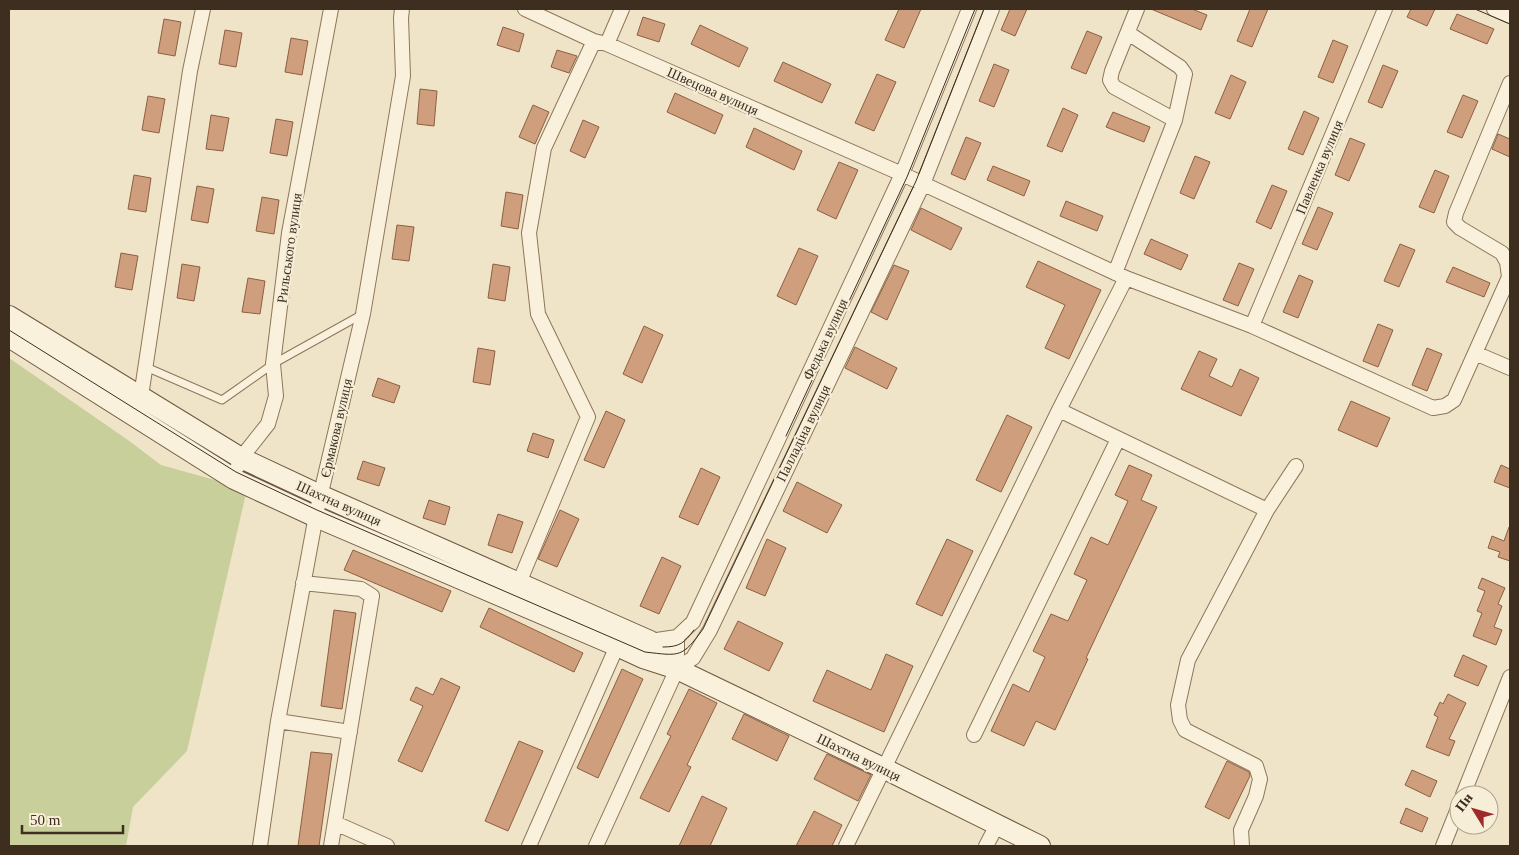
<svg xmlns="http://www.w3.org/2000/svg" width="1519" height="855" font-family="'Times New Roman',serif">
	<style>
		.green { fill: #c9cf9b }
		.building { fill: #cf9f7d; stroke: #8d5f41 }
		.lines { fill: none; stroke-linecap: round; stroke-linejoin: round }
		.lane-casing { stroke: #8d765c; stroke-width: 9 }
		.street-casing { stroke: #8d765c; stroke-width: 16 }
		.secondary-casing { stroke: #6f573f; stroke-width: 22 }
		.lane { stroke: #faf1dc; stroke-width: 7 }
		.street { stroke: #faf1dc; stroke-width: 14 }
		.secondary { stroke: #faf1dc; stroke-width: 20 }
		.tram { stroke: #3d2e20; stroke-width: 1 }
		.labels { text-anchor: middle; stroke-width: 4.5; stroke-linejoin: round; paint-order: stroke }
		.street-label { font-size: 14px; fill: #3d2e20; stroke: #f7eed8 }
	</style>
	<rect width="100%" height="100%" fill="#f0e4c8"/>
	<path class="green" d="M9 358 128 440 161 465 247 489 187 751 133 807 126 846H9Z"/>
	<path class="building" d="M899 9H921L904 48 885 40Z
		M1010 9H1027L1015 36 1001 30Z
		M1151 9H1192L1207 15 1201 30Z
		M1250 9H1268L1252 47 1237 41Z
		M1411 9H1435L1427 26 1407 17Z
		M1457 14 1494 29 1487 44 1450 29Z
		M643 17 665 24 659 42 637 35Z
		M164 19 181 22 175 56 158 53Z
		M700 25 748 48 739 67 691 44Z
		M503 27 524 34 519 52 497 45Z
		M225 30 242 33 236 67 219 64Z
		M1087 31 1102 37 1086 74 1071 68Z
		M291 38 308 41 302 75 285 72Z
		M1333 40 1348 46 1333 83 1318 77Z
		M557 50 577 56 569 73 551 67Z
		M783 62 831 84 822 103 774 81Z
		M994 64 1009 70 994 107 979 101Z
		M1383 65 1398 71 1382 108 1368 102Z
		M877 74 896 82 874 131 855 123Z
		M1231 75 1246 82 1230 119 1215 113Z
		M420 89 437 91 434 126 417 124Z
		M675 93 723 115 715 134 667 112Z
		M1463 95 1478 101 1462 138 1447 132Z
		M148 96 165 99 159 133 142 130Z
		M533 105 549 112 535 144 519 137Z
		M1063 108 1078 115 1062 152 1047 146Z
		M1304 111 1319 118 1303 155 1288 149Z
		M1113 112 1150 127 1144 142 1106 127Z
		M211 115 229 118 223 151 206 149Z
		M276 119 293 122 287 156 270 153Z
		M583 120 599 127 585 158 570 151Z
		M754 128 802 151 794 170 746 147Z
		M1498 134 1510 139V157L1492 149Z
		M966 137 981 143 965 180 951 174Z
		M1350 138 1365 144 1349 181 1335 175Z
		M1195 156 1210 162 1194 199 1180 193Z
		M839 162 858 170 836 219 817 210Z
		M993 166 1030 181 1024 196 987 180Z
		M1435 170 1449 176 1434 213 1419 207Z
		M134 175 151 178 146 212 128 209Z
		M1272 185 1287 191 1271 229 1256 222Z
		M197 186 214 189 208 223 191 220Z
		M506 192 523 195 518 229 501 226Z
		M262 197 279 200 274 234 256 231Z
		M1066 201 1103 216 1097 231 1060 216Z
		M1318 207 1333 213 1317 250 1302 244Z
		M921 208 962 228 951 250 911 230Z
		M397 225 414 227 409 261 392 259Z
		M1151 239 1188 255 1181 270 1144 254Z
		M1400 244 1415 250 1399 287 1384 281Z
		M799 248 818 256 796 305 777 296Z
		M121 253 138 256 132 290 115 287Z
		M1038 261 1101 290 1069 359 1045 348 1065 305 1026 287Z
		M1239 263 1254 269 1238 306 1223 300Z
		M182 264 200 267 194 301 177 298Z
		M493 264 510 267 505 301 488 298Z
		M894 265 909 271 887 320 871 312Z
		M1453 267 1490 283 1484 297 1446 282Z
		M1299 275 1313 281 1298 318 1283 312Z
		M248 278 265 281 260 314 242 312Z
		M1378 324 1393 330 1378 367 1363 361Z
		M644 326 663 335 642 383 623 374Z
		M855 347 897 368 887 389 845 368Z
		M478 348 495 351 490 385 473 382Z
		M1427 348 1442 354 1427 391 1412 385Z
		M1199 351 1217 359 1209 376 1232 387 1240 369 1259 378 1241 416 1181 389Z
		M378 378 400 386 394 403 372 396Z
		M1351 401 1390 418 1377 447 1338 430Z
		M606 411 625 420 604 468 584 460Z
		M1007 415 1032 427 1001 492 976 480Z
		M533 433 554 440 548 458 527 451Z
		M363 461 385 468 379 486 357 479Z
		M1129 465 1152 475 1141 500 1157 507 1086 658 1088 659 1055 730 1036 721 1024 746 991 731 1013 684 1029 692 1045 657 1033 651 1051 614 1068 621 1087 580 1074 574 1091 537 1108 545 1128 501 1115 495Z
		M1501 465 1510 469V488L1494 482Z
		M701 468 720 477 698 525 679 517Z
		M797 482 842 505 827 533 783 511Z
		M429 500 450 507 445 525 423 518Z
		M560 510 579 519 557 567 538 559Z
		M498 514 523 522 512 553 488 545Z
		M1509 527H1510V561L1498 557 1500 552 1488 548 1492 536 1504 541Z
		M767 539 786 548 765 596 746 588Z
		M947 539 973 551 942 616 916 604Z
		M353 550 451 591 442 612 344 570Z
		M662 557 681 566 659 614 640 606Z
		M1482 578 1505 588 1498 604 1502 606 1494 627 1502 630 1496 645 1473 636 1482 613 1477 611 1485 591 1478 588Z
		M489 608 583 653 574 672 480 627Z
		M334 610 356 613 342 709 321 706Z
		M738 621 783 643 769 671 724 649Z
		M886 654 913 666 884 732 813 701 827 670 871 690Z
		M1463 655 1487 666 1478 686 1454 676Z
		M622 669 643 679 598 778 577 768Z
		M441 678 460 687 422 772 398 761 423 706 410 700 416 687 433 695Z
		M689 689 717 703 687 765 691 767 669 812 640 798 671 736 667 734Z
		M1448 694 1466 703 1449 739 1455 741 1449 756 1426 747 1438 717 1434 715 1440 702 1443 704Z
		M744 714 789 736 777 761 732 739Z
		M519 741 543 751 508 831 485 821Z
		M311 752 332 754 319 846H298Z
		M827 754 871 775 858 801 814 779Z
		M1227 761 1249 772 1250 776 1229 819 1205 807Z
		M1412 770 1437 781 1430 797 1405 785Z
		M702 796 727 808 710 846H679Z
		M1406 808 1428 818 1422 832 1400 823Z
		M814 811 842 825 832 846H796Z"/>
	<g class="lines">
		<defs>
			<path id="lane" d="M146 367 222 400 273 364 361 315"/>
			<path id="street" d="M525 9 594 41 607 44 902 174 1126 278 1252 326 1433 408 1445 406 1454 400 1509 277 1507 262 1502 253 1460 228 1454 222 1456 213 1510 83
				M1137 9 1112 71 1110 80 1114 87 1175 120
				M1494 9 1510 16
				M607 44 622 9
				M1115 273 1175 120 1185 74 1180 67 1128 33
				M1252 326 1385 9
				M1475 353 1510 368
				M140 403 190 71 203 9
				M1059 410 1267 510
				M238 466 241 458 268 424 276 396 273 364 289 233 331 9
				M303 583 361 589 372 596 331 846
				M519 583 588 417 538 314 529 233 544 148 594 41
				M677 637V669
				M650 641 677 637 693 622 902 174 969 9
				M278 721 350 732
				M974 735 1118 439
				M1463 795 1510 677
				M335 823 387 846
				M260 846 278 721 317 510 363 314 403 76 401 18 402 9
				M529 846 617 646
				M596 846 677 669 693 658 710 630 923 184 992 9
				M846 846 1059 410 1126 278
				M986 846 997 825
				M1242 846 1241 830 1256 796 1260 779 1256 766 1185 730 1180 720 1178 705 1188 660 1267 510 1296 466
				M1443 846 1459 806"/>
			<path id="secondary" d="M9 316 241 458 320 495 650 641 674 666
				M9 337 234 479 316 517 617 646 643 658 677 669 885 769 1040 846"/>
		</defs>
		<use href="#lane" class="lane-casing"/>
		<use href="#street" class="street-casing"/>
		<use href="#secondary" class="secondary-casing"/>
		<use href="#lane" class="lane"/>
		<use href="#street" class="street"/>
		<use href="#secondary" class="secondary"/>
		<path class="tram" d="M1475 9 1510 24
			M9 330 236 472 317 510 645 652C680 656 682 658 703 629L916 181 984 9
			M786 436 907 177 975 9
			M663 647C680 647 684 643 694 630"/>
	</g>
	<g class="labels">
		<g class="street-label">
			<text transform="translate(713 91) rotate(24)" y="5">Швецова вулиця</text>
			<text transform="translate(1319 167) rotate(-67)" y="5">Павленка вулиця</text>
			<text transform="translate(289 248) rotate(-82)" y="5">Рильського вулиця</text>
			<text transform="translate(825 339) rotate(-65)" y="5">Федька вулиця</text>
			<text transform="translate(336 428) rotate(-77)" y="5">Єрмакова вулиця</text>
			<text transform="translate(803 433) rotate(-64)" y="5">Палладіна вулиця</text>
			<text transform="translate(339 503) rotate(24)" y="5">Шахтна вулиця</text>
			<text transform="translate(859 757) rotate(26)" y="5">Шахтна вулиця</text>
		</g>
	</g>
	<rect width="1519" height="855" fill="none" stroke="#3d2e20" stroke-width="20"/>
	<g transform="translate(1474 810) rotate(307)"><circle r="24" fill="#f7eed8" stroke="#ada18e"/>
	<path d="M0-4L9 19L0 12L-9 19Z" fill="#9e2a2b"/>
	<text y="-8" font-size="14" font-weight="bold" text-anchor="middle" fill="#3d2e20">Пн</text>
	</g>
	<path d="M22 825v8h101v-8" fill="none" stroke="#3d2e20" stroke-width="2.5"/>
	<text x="30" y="825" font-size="15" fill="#3d2e20" stroke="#f7eed8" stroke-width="4" paint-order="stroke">50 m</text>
</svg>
